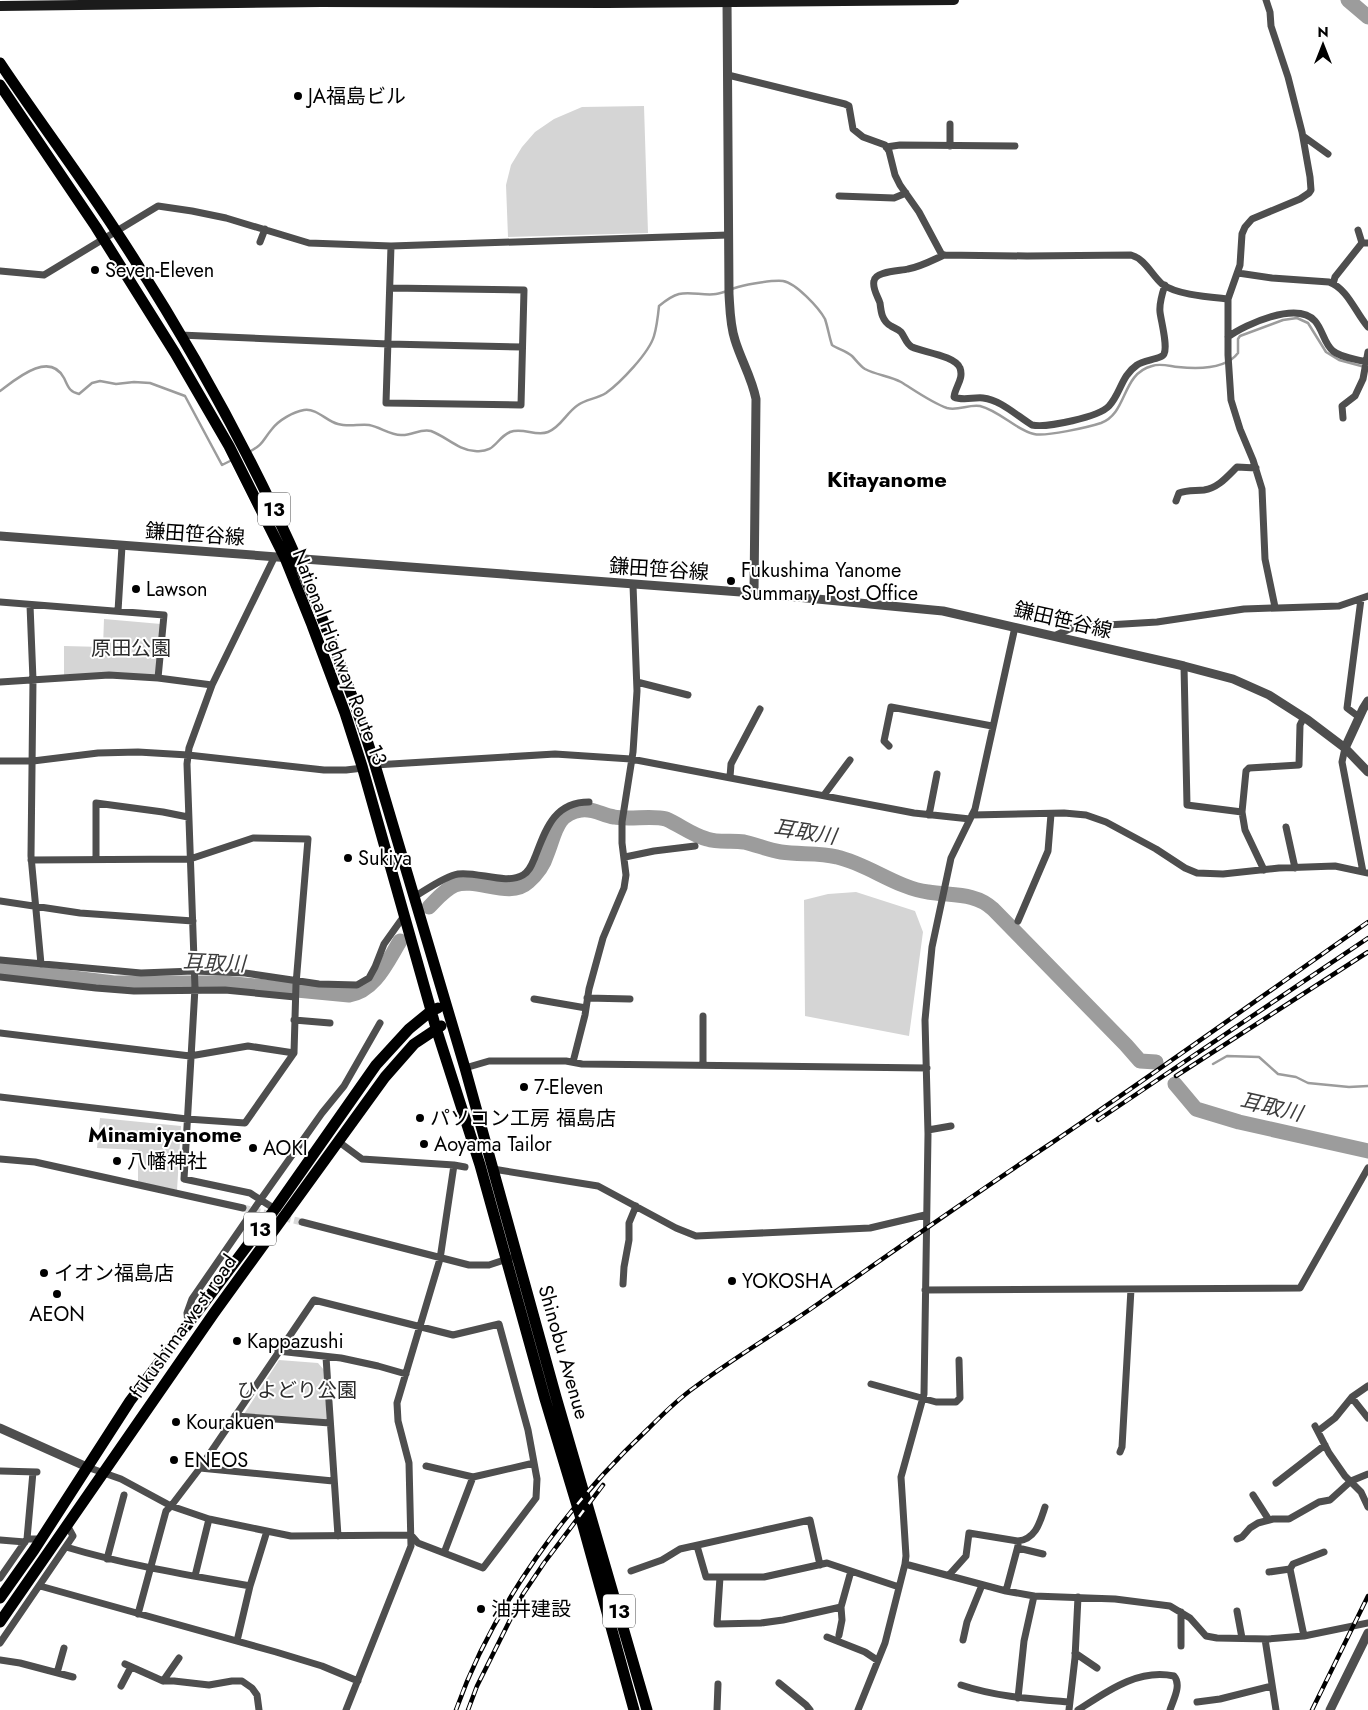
<svg xmlns="http://www.w3.org/2000/svg" width="1368" height="1710" font-family="Jost,'Noto Sans JP',sans-serif">
	<style>
		.green { fill: #d5d5d5 }
		.lines { fill: none; stroke-linecap: round; stroke-linejoin: round }
		.stream { stroke: #9c9c9c; stroke-width: 2.5 }
		.river { stroke: #9c9c9c; stroke-width: 15 }
		.minor-tunnel { stroke: #d9d9d9; stroke-width: 7; stroke-dasharray: 7 3.5; stroke-linecap: butt }
		.minor { stroke: #4e4e4e; stroke-width: 7 }
		.tertiary { stroke: #4e4e4e; stroke-width: 9 }
		.secondary { stroke: #1b1b1b; stroke-width: 10 }
		.trunk { stroke: #000; stroke-width: 11 }
		.rail-casing { stroke: #000; stroke-width: 4.5 }
		.rail { stroke: #fff; stroke-width: 2.5; stroke-dasharray: 8; stroke-linecap: butt }
		.poi-dot { fill: #000; stroke: #fff; stroke-width: 2 }
		.labels { text-anchor: middle; stroke-width: 4; stroke-linejoin: round; paint-order: stroke }
		.shield { fill: #fff; stroke: #4c4c4c; stroke-width: 1 }
		.shield-label { font-size: 19px; font-weight: bold; fill: #000 }
		.poi-label { font-size: 20px; fill: #000; stroke: #fff; text-anchor: start }
		.street-label { font-size: 20px; fill: #000; stroke: #fff }
		.park-label { font-size: 20px; fill: #2c2c2c; stroke: #fff }
		.water-label { font-size: 21px; font-style: italic; fill: #3d3d3d; stroke: #fff }
		.quarter-label { font-size: 22px; font-weight: bold; fill: #000; stroke: #fff }
	</style>
	<rect width="100%" height="100%" fill="#fff"/>
	<path class="green" d="M644 106 648 233 508 237 506 185 511 165 522 147 535 132 554 119 582 107Z
		M104 619 161 624 156 676 64 675V646L103 647Z
		M856 892 915 911 923 932 909 1036 805 1016 804 900 828 894Z
		M100 1118 181 1126 177 1190 138 1182V1150L97 1148Z
		M279 1360 318 1363 324 1370 327 1422 244 1414Z"/>
	<g class="lines">
		<path class="stream" d="M0 391C15 380 49 350 64 378 68 386 69 392 79 394L92 383 100 381 116 384 134 382 150 383 185 396 222 465 232 460
			M249 452C264 444 262 441 272 429 279 420 293 412 304 410 317 408 326 421 338 424 348 427 359 424 369 425 380 427 390 435 401 435 411 436 421 428 431 431 447 437 458 450 475 451 496 453 495 439 510 432 523 427 536 437 548 432 561 427 566 413 578 405 586 399 597 399 606 393 620 383 649 353 654 336 657 326 658 316 659 306 665 301 671 296 679 294 690 291 704 296 716 294 724 293 730 289 738 287 749 284 772 280 783 281 796 283 819 308 825 319 828 328 829 336 832 345 838 349 846 351 852 356 856 360 860 366 865 369 876 375 890 376 901 382 914 390 932 403 947 408 958 411 969 404 980 406 1000 411 1016 430 1034 434 1045 437 1089 427 1101 423 1128 413 1121 374 1152 366 1160 363 1169 366 1178 367 1197 369 1226 369 1238 353V339L1240 336 1283 320 1297 318 1308 323 1326 352 1339 360 1365 367
			M1213 1064 1227 1056 1259 1057 1278 1074 1296 1077 1308 1083 1349 1087 1368 1086"/>
		<path class="river" d="M1348 0 1368 17
			M429 907C437 899 444 890 455 885 476 877 510 899 528 882 536 875 544 864 547 854 555 835 556 813 581 810 593 808 602 815 614 817 629 820 653 815 666 819 680 825 692 835 707 839 719 843 732 840 744 842 757 845 768 850 781 852 799 855 819 852 837 857 868 864 897 888 928 892 951 896 975 892 993 909L1126 1045 1140 1061 1156 1062
			M0 969 114 983H224L349 995C375 991 387 962 400 941
			M1175 1084 1196 1109 1239 1122 1368 1151"/>
		<path class="minor-tunnel" d="M243 1208 302 1222"/>
		<path class="minor" d="M1266 0 1270 12 1271 26 1288 77 1302 132 1310 177 1311 190 1309 193 1300 199 1252 219 1245 227 1242 234 1240 265 1228 299V355L1231 400 1240 429 1253 460 1262 489 1265 559 1275 607
			M728 75 845 104 849 106 853 129 863 137 885 145 889 151 895 175 900 185 919 212 942 255 1027 256 1131 255C1145 259 1151 274 1162 284 1177 295 1209 297 1228 299
			M950 124V146
			M1303 136 1328 154
			M886 147 900 145 1015 146
			M839 196 894 198 906 193
			M1358 230 1362 243
			M260 242 265 229
			M944 255C933 260 920 267 908 269 901 271 875 271 874 281 872 288 878 297 880 303 881 312 882 321 891 326 894 328 898 329 901 332 905 337 906 344 912 347 923 352 956 356 960 368 964 379 955 387 954 397 962 401 974 397 983 398 1001 400 1017 416 1032 425 1047 428 1099 417 1109 406 1121 393 1121 376 1137 365 1143 360 1162 359 1164 354 1168 346 1161 321 1160 312 1159 303 1162 294 1165 285
			M0 271 44 275 158 206 192 211 226 218 309 243 391 246 728 235
			M1238 273 1272 278 1329 282C1348 289 1355 312 1368 327
			M1333 284 1335 277 1362 243H1368
			M390 288 524 290 521 405 386 403 391 246
			M180 335 388 344 522 347
			M1228 337C1246 324 1297 301 1315 321 1323 330 1324 344 1333 351 1341 358 1356 359 1366 362
			M1343 418 1342 406 1355 396 1363 379 1368 352
			M1176 501 1179 493C1187 490 1195 491 1204 490 1218 488 1227 477 1237 467L1256 468
			M0 602 164 615 158 678
			M30 605 33 680 31 856 41 964
			M118 611 122 546
			M1054 636 1074 627 1157 622 1244 609 1339 606 1368 596
			M1184 666 1187 805 1242 812
			M0 682 109 675 158 678 212 685 189 748 187 764 195 988 184 1179 250 1193 275 1209
			M637 682 688 695
			M212 685 274 558
			M1359 717 1347 708 1361 599
			M889 746 884 741 891 707 992 726
			M1345 748 1342 762 1363 872
			M0 761H33L98 753 138 752 188 755 324 770H346L363 768
			M375 765 555 754 631 759 914 813 970 819
			M730 777 731 764 760 709
			M824 795 850 760
			M929 815 937 774
			M972 815 1064 813 1086 815 1106 822 1156 849 1185 868 1197 873 1223 874 1279 868 1335 866 1368 873
			M1286 827 1295 868
			M625 857 654 851 695 846
			M96 859V803L163 812 188 817
			M1264 870 1245 830 1242 812 1246 771 1249 768 1299 765 1300 725 1304 717
			M414 897C426 890 445 876 458 874 477 871 506 885 523 875 530 871 532 864 535 857 546 829 554 802 589 802
			M0 901 80 913 193 921
			M1018 921 1048 851 1051 814
			M0 960 141 973 194 971 245 973 319 984 357 985 369 978 375 967 384 944 404 916
			M0 977 96 988 134 991 225 990 295 997
			M587 998 630 999
			M534 999 586 1008
			M703 1016V1065
			M294 1020 330 1023
			M0 1033 190 1056 248 1046 294 1053
			M573 1062 585 1015 589 989 603 938 624 888 626 875 622 843V822L633 752 637 691 633 585
			M465 1068 489 1061H566L582 1064 927 1068
			M0 1097 187 1119 245 1123 294 1053 296 984 308 839 253 838 190 859 31 860
			M928 1130 951 1126
			M339 1142 362 1159 454 1165 440 1259 397 1403 398 1421 409 1463 411 1546 346 1710
			M0 1159 35 1162 243 1208
			M454 1165 465 1167
			M493 1169 598 1186 676 1228 696 1236 870 1228 925 1215
			M302 1222 469 1265H489L510 1258
			M623 1284 624 1267 629 1240V1223L636 1206
			M925 1290 1300 1288 1368 1168
			M188 1324 187 1313 192 1299 261 1199 322 1113 344 1086 380 1023
			M278 1351 341 1358 378 1366 406 1374
			M326 1357 338 1536
			M871 1384 936 1402H956L960 1398 959 1360
			M1352 1398 1368 1418
			M235 1416 330 1423
			M1315 1426 1329 1453 1345 1476 1361 1492 1368 1507
			M1318 1431 1335 1418 1352 1397 1368 1386
			M1120 1452 1122 1447 1131 1289
			M426 1466 473 1477
			M87 1467 121 1479 171 1506 209 1519 291 1536 411 1535 418 1543 483 1568 536 1498 537 1479 528 1430 499 1324 453 1335 314 1300 200 1468 171 1506 166 1511 138 1614
			M200 1468 333 1481
			M0 1471 37 1472
			M1276 1483 1325 1445
			M1253 1495 1269 1520
			M27 1539 33 1472
			M1237 1539 1242 1537 1250 1528 1258 1523 1273 1519H1289L1319 1502 1330 1500 1351 1481 1368 1474
			M0 1540 25 1542
			M1018 1541C1036 1539 1040 1522 1045 1507
			M697 1546 706 1577H764L827 1563 899 1587
			M66 1547C126 1565 188 1575 250 1586
			M1018 1548 1043 1554
			M444 1553 473 1477 534 1463
			M107 1559 124 1495
			M905 1564 1006 1591 1034 1596 1115 1599 1170 1606 1190 1618 1206 1636 1217 1638 1268 1639 1304 1636 1368 1623
			M631 1571 662 1560 680 1549 810 1520 820 1565
			M1269 1572 1290 1569
			M949 1575 966 1556 969 1533 1018 1541V1546L1006 1591
			M195 1576 209 1519
			M720 1577 717 1624 761 1623 783 1620 841 1607 851 1571
			M0 1578 27 1539H40
			M40 1586 276 1652 322 1666 358 1681
			M1237 1611 1242 1638
			M839 1635 842 1620 841 1607
			M1304 1636 1290 1569 1293 1564 1324 1552
			M827 1637 865 1652 877 1660
			M1265 1639 1276 1710
			M963 1640 967 1622 982 1585
			M237 1641 250 1586 267 1531
			M0 1643 73 1536 67 1525
			M1181 1646V1612
			M1075 1653 1097 1668
			M0 1660 20 1663 73 1677
			M125 1664 163 1681H174L209 1685 232 1681H242L252 1688 257 1695 259 1710
			M57 1673 64 1648
			M163 1681 179 1658
			M779 1683 806 1705 810 1710
			M961 1685C997 1697 1032 1699 1069 1702
			M121 1686 131 1667
			M1018 1698 1024 1641 1034 1596
			M1197 1702 1220 1699 1272 1686
			M717 1710 718 1684
			M858 1710 885 1643 905 1564 906 1556 901 1477 924 1394 928 1134 925 1020 932 947 951 858 975 809 1015 627
			M1069 1710 1075 1658 1078 1597
			M1078 1710C1106 1692 1138 1668 1174 1676 1182 1685 1173 1700 1170 1710"/>
		<path class="tertiary" d="M727 0 729 294C730 310 730 325 735 340 741 360 752 378 756 399L754 593
			M0 536 754 593 943 611 1184 666 1233 679 1269 695 1308 720 1345 748 1368 772
			M1345 748 1363 709 1368 701
			M0 1428 87 1467
			M1330 1710 1368 1633"/>
		<path class="secondary" d="M0 6 321 2 607 3 954 0"/>
		<path class="trunk" d="M0 63C38 120 79 174 116 231 225 397 316 576 375 765L465 1068 556 1397 647 1710
			M0 85 96 227 175 353 229 446 285 558 312 625 345 713 362 766 436 1028 480 1165 545 1399 582 1522 634 1710
			M0 1598 34 1550 130 1401 275 1209 376 1065 409 1029 431 1011 438 1008
			M0 1622 214 1313 385 1077 414 1044 441 1026"/>
		<defs>
			<path id="rail" d="M1176 1076 1368 952
				M1098 1120 1368 938
				M456 1710C493 1605 568 1504 649 1428 663 1414 678 1399 695 1387 736 1356 780 1331 822 1301 898 1248 973 1195 1050 1144 1157 1072 1262 996 1368 922
				M468 1710 477 1686 523 1594 544 1563 603 1485
				M1312 1710 1368 1596"/>
		</defs>
		<use href="#rail" class="rail-casing"/>
		<use href="#rail" class="rail"/>
	</g>
	<g class="poi-dot">
		<circle cx="298" cy="96" r="5"/>
		<circle cx="95" cy="270" r="5"/>
		<circle cx="731" cy="581" r="5"/>
		<circle cx="136" cy="589" r="5"/>
		<circle cx="348" cy="858" r="5"/>
		<circle cx="524" cy="1087" r="5"/>
		<circle cx="420" cy="1118" r="5"/>
		<circle cx="424" cy="1144" r="5"/>
		<circle cx="253" cy="1148" r="5"/>
		<circle cx="117" cy="1161" r="5"/>
		<circle cx="44" cy="1273" r="5"/>
		<circle cx="732" cy="1281" r="5"/>
		<circle cx="57" cy="1294" r="5"/>
		<circle cx="237" cy="1341" r="5"/>
		<circle cx="176" cy="1422" r="5"/>
		<circle cx="174" cy="1460" r="5"/>
		<circle cx="481" cy="1609" r="5"/>
	</g>
	<g class="labels">
		<g class="shield">
			<rect x="258" y="492.5" width="32" height="33" rx="4"/>
			<rect x="244" y="1212.5" width="32" height="33" rx="4"/>
			<rect x="603" y="1594.5" width="32" height="33" rx="4"/>
		</g>
		<g class="shield-label">
			<text x="274" y="516">13</text>
			<text x="260" y="1236">13</text>
			<text x="619" y="1618">13</text>
		</g>
		<g class="poi-label">
			<text x="308" y="103">JA福島ビル</text>
			<text x="105" y="277">Seven-Eleven</text>
			<text x="741" y="577">Fukushima Yanome<tspan x="741" dy="23">Summary Post Office</tspan></text>
			<text x="146" y="596">Lawson</text>
			<text x="358" y="865">Sukiya</text>
			<text x="534" y="1094">7-Eleven</text>
			<text x="430" y="1125">パソコン工房 福島店</text>
			<text x="434" y="1151">Aoyama Tailor</text>
			<text x="263" y="1155">AOKI</text>
			<text x="127" y="1168">八幡神社</text>
			<text x="54" y="1280">イオン福島店</text>
			<text x="742" y="1288">YOKOSHA</text>
			<text x="57" y="1321" text-anchor="middle">AEON</text>
			<text x="247" y="1348">Kappazushi</text>
			<text x="186" y="1429">Kourakuen</text>
			<text x="184" y="1467">ENEOS</text>
			<text x="491" y="1616">油井建設</text>
		</g>
		<g class="street-label">
			<text transform="translate(195 534) rotate(4)" y="7">鎌田笹谷線</text>
			<text transform="translate(659 569) rotate(4)" y="7">鎌田笹谷線</text>
			<text transform="translate(1063 620) rotate(13)" y="7">鎌田笹谷線</text>
			<text transform="translate(340 657) rotate(69)" y="7">National Highway Route 13</text>
			<text transform="translate(183 1326) rotate(-55)" y="7">fukushima-west road</text>
			<text transform="translate(564 1352) rotate(74)" y="7">Shinobu Avenue</text>
		</g>
		<g class="park-label">
			<text x="131" y="655">原田公園</text>
			<text x="297" y="1397">ひよどり公園</text>
		</g>
		<g class="water-label">
			<text transform="translate(805 832) rotate(9)" y="7">耳取川</text>
			<text transform="translate(214 963) rotate(2)" y="7">耳取川</text>
			<text transform="translate(1271 1107) rotate(13)" y="7">耳取川</text>
		</g>
		<g class="quarter-label">
			<text x="887" y="487">Kitayanome</text>
			<text x="165" y="1142">Minamiyanome</text>
		</g>
	</g>
	<g transform="translate(1323 45)" stroke="#ffffff" stroke-width="4" paint-order="stroke">
	<path d="M0-4L9 19L0 12L-9 19Z" fill="#000000"/>
	<text y="-8" font-size="14" font-weight="bold" text-anchor="middle" fill="#000000">N</text>
	</g>
</svg>
